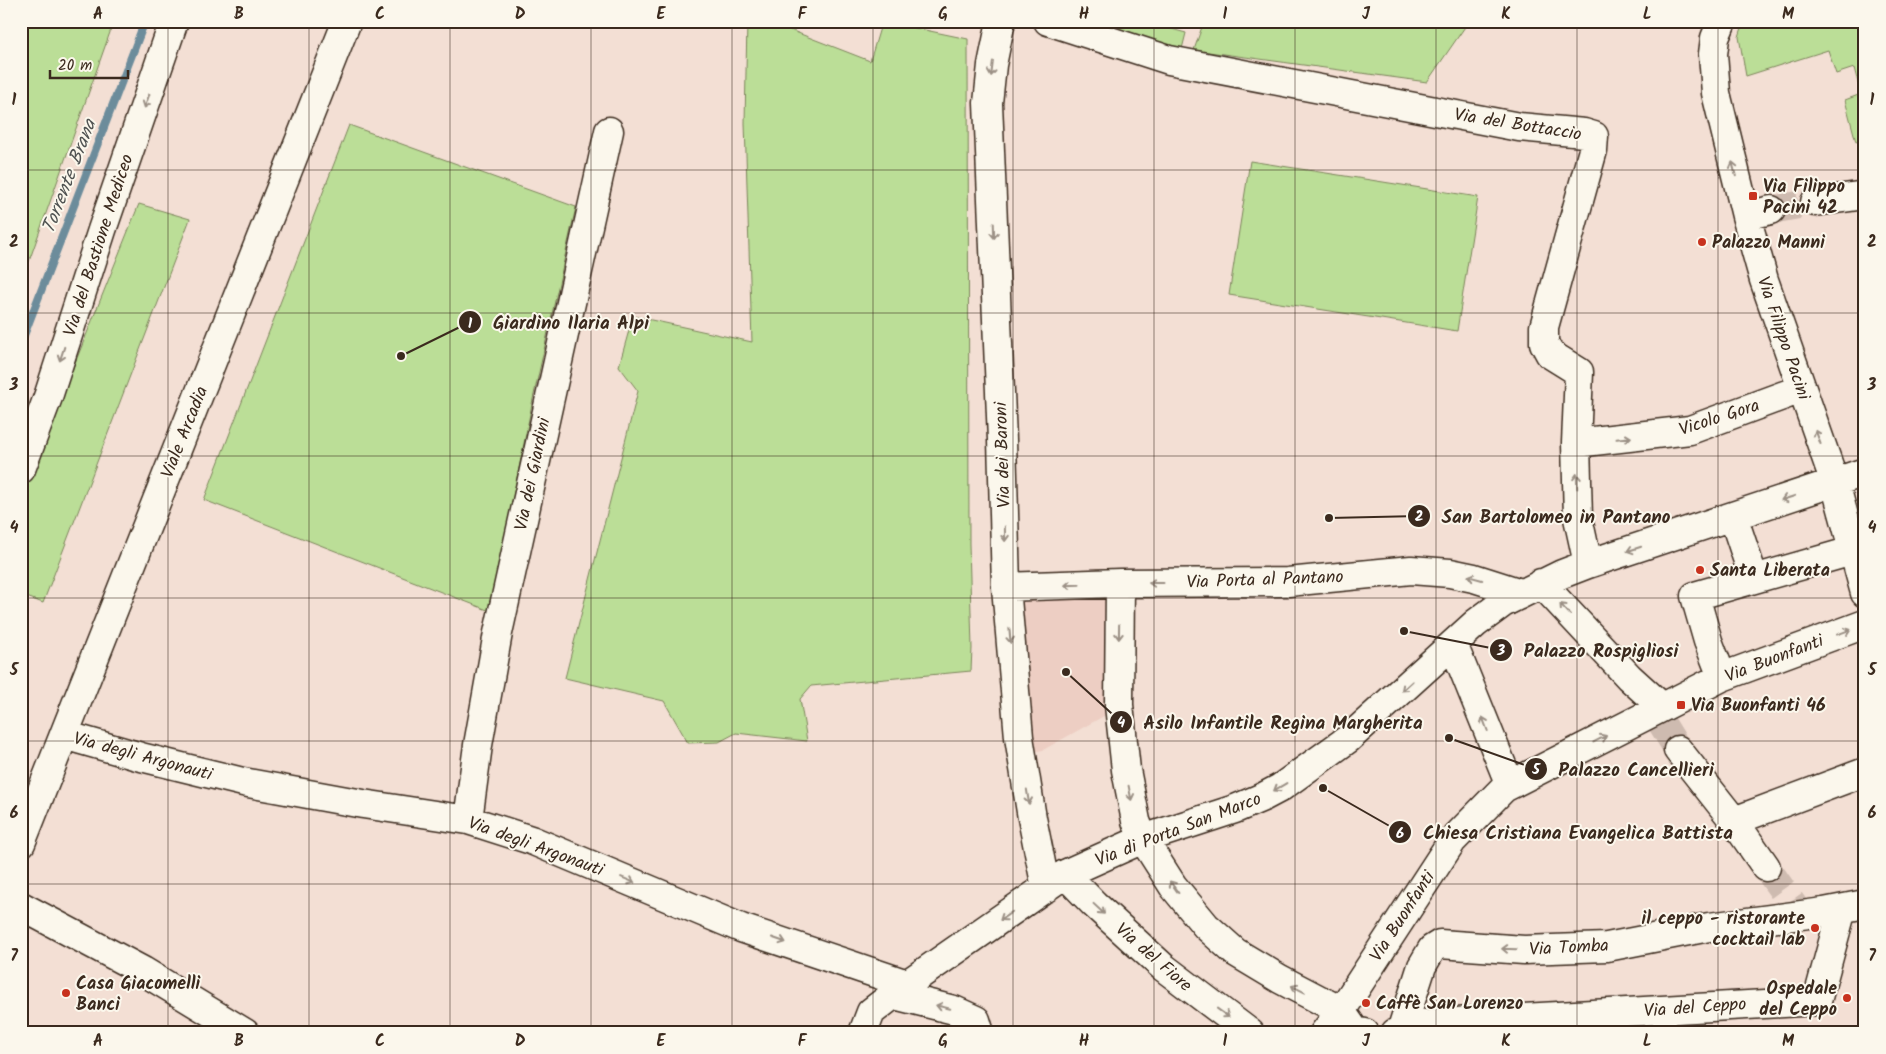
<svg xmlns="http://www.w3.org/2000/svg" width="1886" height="1054" font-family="Kalam,sans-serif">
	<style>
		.built { fill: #edcec3 }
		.green { fill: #bbde97; stroke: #7b845a }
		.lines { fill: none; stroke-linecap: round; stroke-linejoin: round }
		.stream { stroke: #6c8c9b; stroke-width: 8 }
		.minor-tunnel { stroke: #cebbb0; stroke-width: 28; stroke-dasharray: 28 14; stroke-linecap: butt }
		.minor-casing { stroke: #3b2a1e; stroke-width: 31 }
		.minor { stroke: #fbf7ec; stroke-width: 28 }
		.oneway { stroke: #9b9085 }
		.grid { fill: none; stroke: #3b2a1e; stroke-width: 1; stroke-opacity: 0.55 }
		.poi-dot { fill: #c8321e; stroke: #fbf7ec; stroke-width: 2 }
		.labels { text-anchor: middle; stroke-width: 4; stroke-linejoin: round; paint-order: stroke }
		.street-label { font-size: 18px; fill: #3b2a1e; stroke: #fbf7ec }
		.poi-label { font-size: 18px; font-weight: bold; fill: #3b2a1e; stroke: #fbf7ec; text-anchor: start }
		.water-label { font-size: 19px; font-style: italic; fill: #505352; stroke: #fbf7ec }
		.leader { fill: none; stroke: #3b2a1e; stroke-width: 2 }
		.callout-dot { fill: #3b2a1e; stroke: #fbf7ec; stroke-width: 2 }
		.mark-label { font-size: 15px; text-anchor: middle; font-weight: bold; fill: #fff }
		.callout-label { font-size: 19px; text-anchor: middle; font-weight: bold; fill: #3b2a1e; stroke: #fbf7ec; stroke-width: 4; stroke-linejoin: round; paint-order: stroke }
		.neatline { fill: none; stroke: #3b2a1e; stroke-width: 2 }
		.grid-label { font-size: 16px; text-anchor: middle; font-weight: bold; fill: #3b2a1e }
	</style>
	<rect width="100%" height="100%" fill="#f3dfd4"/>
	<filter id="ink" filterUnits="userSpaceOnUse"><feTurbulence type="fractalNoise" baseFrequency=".02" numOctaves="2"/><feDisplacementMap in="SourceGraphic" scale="10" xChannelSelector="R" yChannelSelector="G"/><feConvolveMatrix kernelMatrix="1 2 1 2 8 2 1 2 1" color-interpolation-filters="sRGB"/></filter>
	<g filter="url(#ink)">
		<path class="built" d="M1110 590 1111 712 1043 750 1026 753 1019 594Z"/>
		<path class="green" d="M21 21H114L21 284Z
			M747 21H767L870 61 882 21 968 39 969 544 972 648 971 671 811 686 800 699 807 741 736 733 719 742 688 743 664 701 565 678 638 391 619 366 633 316 752 342 745 123Z
			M1122 21H1143L1186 33 1182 49 1117 37Z
			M1204 21H1469L1427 82 1194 50Z
			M1744 21H1865V139L1856 142 1845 100 1861 94 1854 68 1836 74 1828 50 1746 76 1739 37Z
			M349 125 576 207 533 399 490 611 204 500Z
			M1250 161 1478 197 1457 331 1229 295Z
			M139 204 190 219 43 603 21 595V497Z"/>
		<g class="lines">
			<path class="stream" d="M21 343 145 21"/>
			<path class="minor-tunnel" d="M1771 210 1815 202
				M1659 719 1678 750
				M1766 867 1796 909"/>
			<defs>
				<path id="minor" d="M1001 21 992 65 988 103 1002 440 1006 587 1019 737 1032 818 1046 888
					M1048 21 1169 60 1519 127 1584 133 1594 136 1593 150 1544 327V343L1550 354 1579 372 1576 443 1578 518 1588 564
					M1722 21 1715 38 1713 54 1716 93 1746 216 1764 280 1835 483 1865 593
					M1815 202 1865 195
					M1746 216 1771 210
					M1576 443 1690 430 1801 389
					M21 469 48 397 102 230 174 21
					M1733 516 1754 579
					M1120 583 1119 705 1126 770 1136 821 1143 839 1173 886 1206 926 1235 952 1280 979 1341 1011 1355 1031 1365 1033
					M1541 583 1629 677 1662 707
					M1006 587 1120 583 1288 582 1411 570 1450 573 1474 578 1521 593
					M1453 644 1510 785
					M1722 677 1708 641 1695 596 1852 551
					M64 735 141 757 243 782 363 804 468 820 531 840 741 928 907 984
					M1678 750 1734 821 1766 867
					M468 820 478 745 498 633 609 131
					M1734 821 1865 772
					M21 843 347 21
					M1065 874 1094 904 1163 967 1250 1033
					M21 906 143 971 245 1033
					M894 995 954 1010 976 1020 980 1033
					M1403 1025 1817 1001 1842 909
					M863 1033 871 1012 907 984 1065 874 1143 839 1235 809 1263 797 1280 788 1348 739 1476 623 1503 603 1562 574 1588 564 1865 472
					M1324 1033 1341 1011 1452 841 1504 788 1722 677 1865 624
					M1395 1033 1400 1032 1403 1025 1422 966 1432 949 1440 944 1524 950 1607 947 1709 927 1824 912 1865 904"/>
			</defs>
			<use href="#minor" class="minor-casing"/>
			<use href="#minor" class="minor"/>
		</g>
		<defs><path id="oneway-shaft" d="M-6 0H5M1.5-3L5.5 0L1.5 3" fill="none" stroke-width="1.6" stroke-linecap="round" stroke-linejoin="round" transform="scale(1.25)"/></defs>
		<g class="oneway">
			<use href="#oneway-shaft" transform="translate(992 69) rotate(97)"/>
			<use href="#oneway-shaft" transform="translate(147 101) rotate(109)"/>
			<use href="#oneway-shaft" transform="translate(1734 169) rotate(-104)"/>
			<use href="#oneway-shaft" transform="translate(994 231) rotate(88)"/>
			<use href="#oneway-shaft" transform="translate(62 354) rotate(108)"/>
			<use href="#oneway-shaft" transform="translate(1818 437) rotate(-110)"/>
			<use href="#oneway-shaft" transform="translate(1624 438) rotate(-6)"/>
			<use href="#oneway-shaft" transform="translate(1577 481) rotate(-92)"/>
			<use href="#oneway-shaft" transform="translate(1788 498) rotate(162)"/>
			<use href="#oneway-shaft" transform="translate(1005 534) rotate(89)"/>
			<use href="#oneway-shaft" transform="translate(1634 549) rotate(162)"/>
			<use href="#oneway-shaft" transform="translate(1475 578) rotate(-165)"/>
			<use href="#oneway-shaft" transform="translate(1156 583) rotate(-180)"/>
			<use href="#oneway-shaft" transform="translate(1072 585) rotate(178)"/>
			<use href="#oneway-shaft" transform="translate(1565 609) rotate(-132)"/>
			<use href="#oneway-shaft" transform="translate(1119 632) rotate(91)"/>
			<use href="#oneway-shaft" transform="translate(1844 632) rotate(-20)"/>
			<use href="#oneway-shaft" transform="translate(1010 636) rotate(85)"/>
			<use href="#oneway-shaft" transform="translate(1407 686) rotate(138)"/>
			<use href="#oneway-shaft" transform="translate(1485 724) rotate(-111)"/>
			<use href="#oneway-shaft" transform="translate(1600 739) rotate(-27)"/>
			<use href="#oneway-shaft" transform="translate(1280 787) rotate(149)"/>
			<use href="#oneway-shaft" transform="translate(1130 793) rotate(79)"/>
			<use href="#oneway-shaft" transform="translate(1028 797) rotate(81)"/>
			<use href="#oneway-shaft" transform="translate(628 880) rotate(23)"/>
			<use href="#oneway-shaft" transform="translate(1174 887) rotate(-126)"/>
			<use href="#oneway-shaft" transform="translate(1099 909) rotate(43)"/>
			<use href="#oneway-shaft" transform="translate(1006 916) rotate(145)"/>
			<use href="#oneway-shaft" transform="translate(779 940) rotate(19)"/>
			<use href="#oneway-shaft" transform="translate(1509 949) rotate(-178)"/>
			<use href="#oneway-shaft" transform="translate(1298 989) rotate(-153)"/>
			<use href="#oneway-shaft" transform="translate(943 1007) rotate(-166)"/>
			<use href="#oneway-shaft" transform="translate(1223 1013) rotate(36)"/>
		</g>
	</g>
	<path class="grid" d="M168 21V1033M309 21V1033M450 21V1033M591 21V1033M732 21V1033M873 21V1033M1013 21V1033M1154 21V1033M1295 21V1033M1436 21V1033M1577 21V1033M1718 21V1033M21 170H1865M21 313H1865M21 456H1865M21 598H1865M21 741H1865M21 884H1865"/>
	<g class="poi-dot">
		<rect x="1748" y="191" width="10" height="10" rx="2.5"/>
		<circle cx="1702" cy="242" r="5"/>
		<circle cx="1700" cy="570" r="5"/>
		<rect x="1676" y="700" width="10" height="10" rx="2.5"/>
		<circle cx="1815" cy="928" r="5"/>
		<circle cx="66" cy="993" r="5"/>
		<circle cx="1847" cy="998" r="5"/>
		<circle cx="1366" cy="1003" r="5"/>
	</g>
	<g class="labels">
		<g class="street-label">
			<text transform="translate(1518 124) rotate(9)" y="6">Via del Bottaccio</text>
			<text transform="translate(98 245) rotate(-72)" y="6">Via del Bastione Mediceo</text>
			<text transform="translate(1784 338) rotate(71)" y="6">Via Filippo Pacini</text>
			<text transform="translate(1719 417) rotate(-18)" y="6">Vicolo Gora</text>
			<text transform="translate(184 432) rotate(-68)" y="6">Viale Arcadia</text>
			<text transform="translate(1002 455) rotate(-92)" y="6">Via dei Baroni</text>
			<text transform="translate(532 474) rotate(-78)" y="6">Via dei Giardini</text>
			<text transform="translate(1265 579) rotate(-2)" y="6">Via Porta al Pantano</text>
			<text transform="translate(1774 658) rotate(-21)" y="6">Via Buonfanti</text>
			<text transform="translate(143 756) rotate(15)" y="6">Via degli Argonauti</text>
			<text transform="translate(1178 829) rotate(-21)" y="6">Via di Porta San Marco</text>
			<text transform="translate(536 846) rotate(20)" y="6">Via degli Argonauti</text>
			<text transform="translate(1402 916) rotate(-57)" y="6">Via Buonfanti</text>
			<text transform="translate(1569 947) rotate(-3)" y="6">Via Tomba</text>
			<text transform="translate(1154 957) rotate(41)" y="6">Via del Fiore</text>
			<text transform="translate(1695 1007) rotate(-4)" y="6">Via del Ceppo</text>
		</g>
		<g class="poi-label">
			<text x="1763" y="192">Via Filippo<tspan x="1763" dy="21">Pacini 42</tspan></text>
			<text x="1712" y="248">Palazzo Manni</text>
			<text x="1710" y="576">Santa Liberata</text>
			<text x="1691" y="711">Via Buonfanti 46</text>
			<text x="1805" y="924" text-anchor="end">il ceppo - ristorante<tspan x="1805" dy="21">cocktail lab</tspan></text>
			<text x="76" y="989">Casa Giacomelli<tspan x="76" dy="21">Banci</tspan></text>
			<text x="1837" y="994" text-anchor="end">Ospedale<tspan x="1837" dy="21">del Ceppo</tspan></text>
			<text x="1376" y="1009">Caffè San Lorenzo</text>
		</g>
		<g class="water-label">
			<text transform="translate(68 176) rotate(-69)" y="7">Torrente Brana</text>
		</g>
	</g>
	<path class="leader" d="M401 356L470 322M1329 518L1419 516M1404 631L1501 650M1066 672L1121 722M1449 738L1536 769M1323 788L1400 832"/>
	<g class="callout-dot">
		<circle cx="401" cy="356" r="5"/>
		<circle cx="1329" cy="518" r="5"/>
		<circle cx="1404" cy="631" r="5"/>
		<circle cx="1066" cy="672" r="5"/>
		<circle cx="1449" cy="738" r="5"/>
		<circle cx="1323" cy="788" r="5"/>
		<circle cx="470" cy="322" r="12"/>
		<circle cx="1419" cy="516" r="12"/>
		<circle cx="1501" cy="650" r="12"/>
		<circle cx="1121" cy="722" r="12"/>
		<circle cx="1536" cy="769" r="12"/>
		<circle cx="1400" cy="832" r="12"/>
	</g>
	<g class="mark-label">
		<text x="470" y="328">1</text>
		<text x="1419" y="521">2</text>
		<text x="1501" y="655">3</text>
		<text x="1121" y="727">4</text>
		<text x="1536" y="774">5</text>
		<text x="1400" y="838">6</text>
	</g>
	<g class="callout-label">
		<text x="571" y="329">Giardino Ilaria Alpi</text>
		<text x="1556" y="523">San Bartolomeo in Pantano</text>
		<text x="1601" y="657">Palazzo Rospigliosi</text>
		<text x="1283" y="729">Asilo Infantile Regina Margherita</text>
		<text x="1636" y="776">Palazzo Cancellieri</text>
		<text x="1578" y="839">Chiesa Cristiana Evangelica Battista</text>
	</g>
	<rect width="1886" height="1054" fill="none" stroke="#fbf7ec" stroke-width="55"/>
	<path d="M50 70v8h78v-8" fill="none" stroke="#3b2a1e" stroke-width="2.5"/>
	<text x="58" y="70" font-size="15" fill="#3b2a1e" stroke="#fbf7ec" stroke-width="4" paint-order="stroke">20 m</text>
	<rect x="28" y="28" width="1830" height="998" class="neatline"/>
	<g class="grid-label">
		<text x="98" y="19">A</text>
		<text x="239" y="19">B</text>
		<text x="380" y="19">C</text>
		<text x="520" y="19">D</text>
		<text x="661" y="19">E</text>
		<text x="802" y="19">F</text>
		<text x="943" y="19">G</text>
		<text x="1084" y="19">H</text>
		<text x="1225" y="19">I</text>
		<text x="1366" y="19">J</text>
		<text x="1506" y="19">K</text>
		<text x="1647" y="19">L</text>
		<text x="1788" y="19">M</text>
		<text x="14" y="105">1</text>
		<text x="1872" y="105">1</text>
		<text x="14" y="247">2</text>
		<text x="1872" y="247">2</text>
		<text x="14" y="390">3</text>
		<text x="1872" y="390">3</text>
		<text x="14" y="533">4</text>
		<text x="1872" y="533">4</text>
		<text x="14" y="675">5</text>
		<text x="1872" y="675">5</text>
		<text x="14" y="818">6</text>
		<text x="1872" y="818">6</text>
		<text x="14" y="961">7</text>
		<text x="1872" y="961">7</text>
		<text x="98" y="1046">A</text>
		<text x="239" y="1046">B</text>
		<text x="380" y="1046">C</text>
		<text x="520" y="1046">D</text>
		<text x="661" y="1046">E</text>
		<text x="802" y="1046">F</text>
		<text x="943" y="1046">G</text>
		<text x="1084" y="1046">H</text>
		<text x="1225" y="1046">I</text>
		<text x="1366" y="1046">J</text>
		<text x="1506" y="1046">K</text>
		<text x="1647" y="1046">L</text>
		<text x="1788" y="1046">M</text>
	</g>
</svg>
